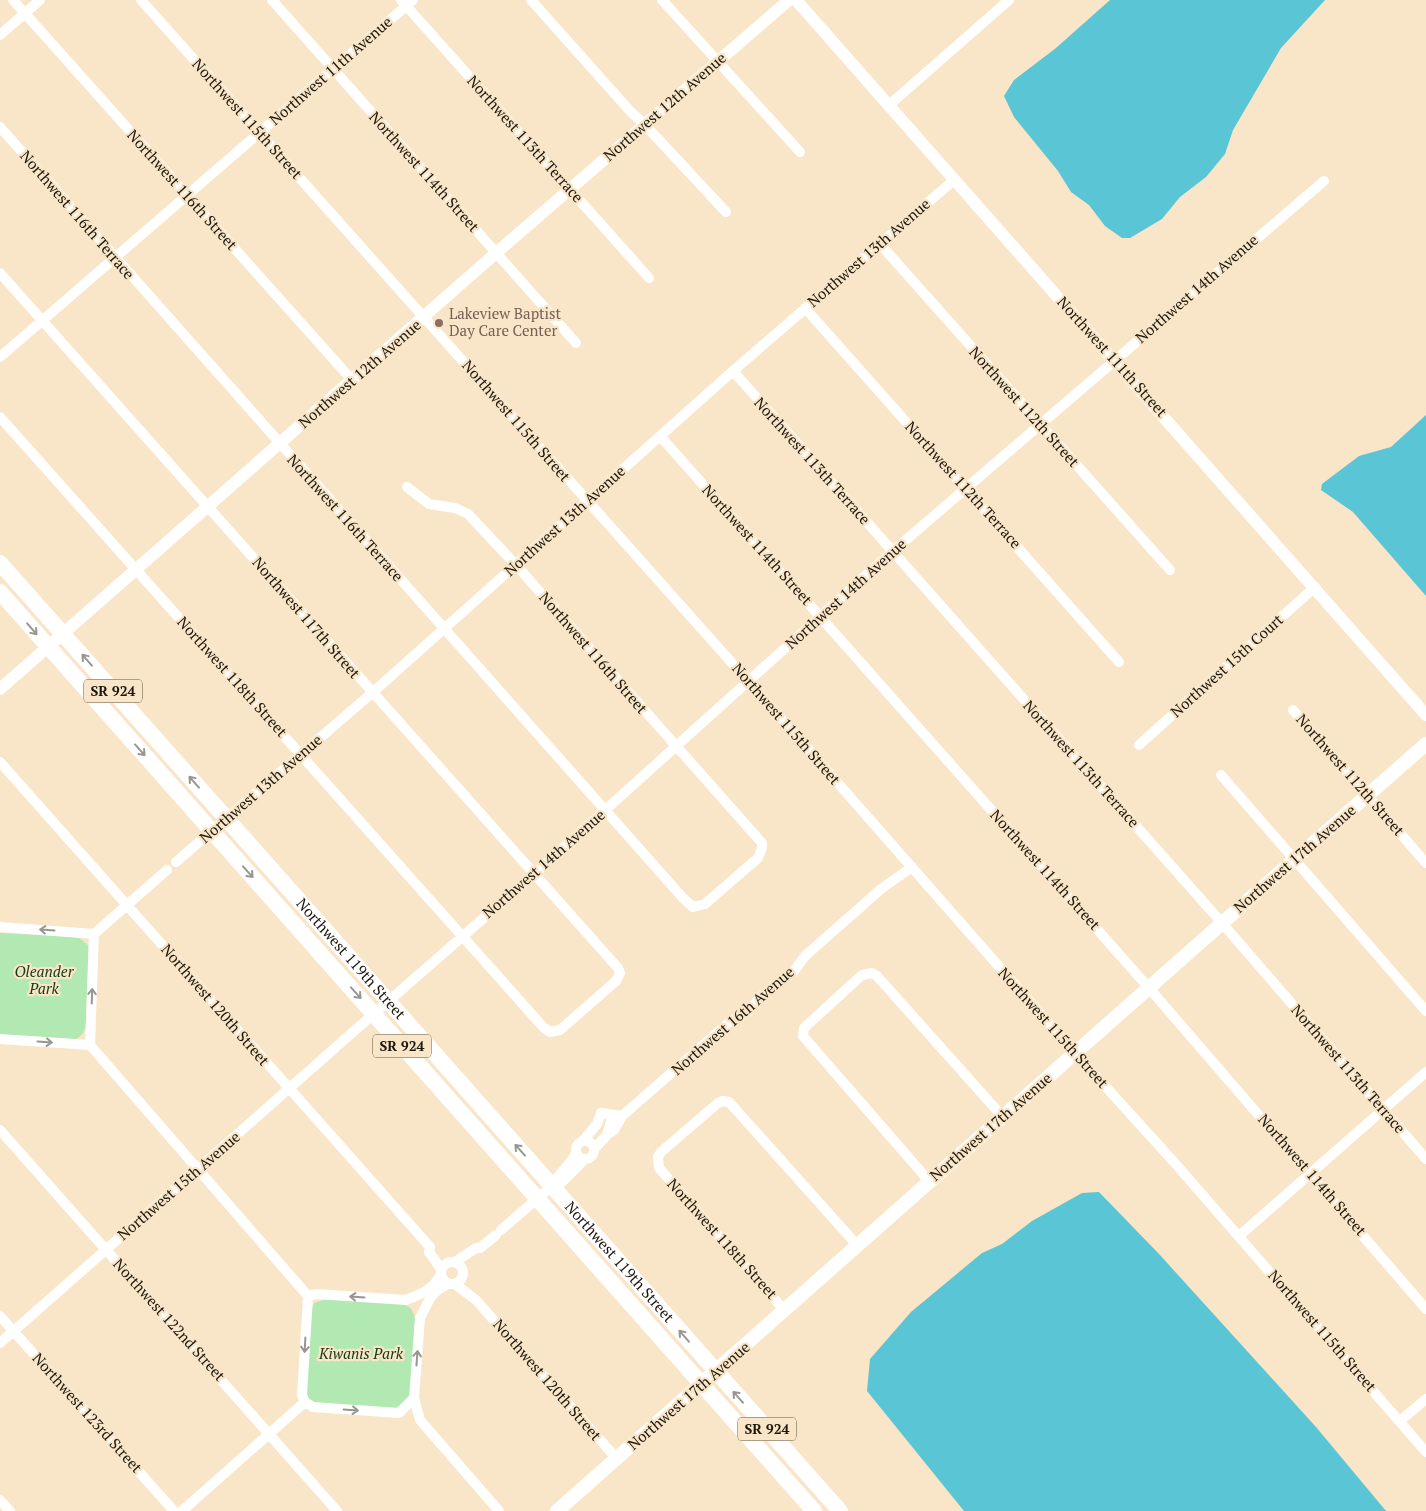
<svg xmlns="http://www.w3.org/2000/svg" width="1426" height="1511" font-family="'PT Serif',serif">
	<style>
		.green { fill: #b2e8b1 }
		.water { fill: #5ac5d4 }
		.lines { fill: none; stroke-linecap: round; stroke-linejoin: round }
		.minor { stroke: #fff; stroke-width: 10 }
		.tertiary { stroke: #fff; stroke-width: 12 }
		.secondary { stroke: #fff; stroke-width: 14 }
		.trunk { stroke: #fff; stroke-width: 16 }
		.oneway { stroke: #999691 }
		.education-dot { fill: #8d6e63; stroke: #f9e5c7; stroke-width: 2 }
		.labels { text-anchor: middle; stroke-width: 4.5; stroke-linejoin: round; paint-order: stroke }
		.shield { fill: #f9e5c7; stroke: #5e5443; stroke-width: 1 }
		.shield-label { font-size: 14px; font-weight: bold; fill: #1c160b }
		.street-label { font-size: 15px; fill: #1c160b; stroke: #f9e5c7 }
		.education-label { font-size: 15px; fill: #785e54; stroke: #f9e5c7; text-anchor: start }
		.park-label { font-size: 15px; font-style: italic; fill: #133b15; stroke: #f9e5c7 }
	</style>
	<rect width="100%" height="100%" fill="#f9e5c7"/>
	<path class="green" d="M0 933 78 937 89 946 86 1023C85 1032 83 1035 74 1040L0 1035Z
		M326 1299 401 1304C410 1306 413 1309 415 1319L411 1395 403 1407 396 1408 320 1404 308 1400 306 1394 311 1312 314 1303Z"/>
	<path class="water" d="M1110 0H1325L1281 48 1233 130 1225 154 1206 177 1180 197 1162 219 1130 238H1122L1105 226 1089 205 1071 192 1058 171 1014 117 1004 96 1014 80 1056 48Z
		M1426 415V596L1353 512 1321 490 1322 484 1359 456 1391 447Z
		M1099 1192 1159 1254 1316 1427 1386 1511H964L867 1391 870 1359 911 1312 982 1253 1002 1244 1032 1221 1082 1193Z"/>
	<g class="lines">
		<path class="minor" d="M13 0 352 380
			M141 0 749 682 1075 1053 1174 1162 1426 1452
			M272 0 576 343
			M401 0 649 278
			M531 0 630 111 646 126 726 212
			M662 0 800 152
			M0 35 40 0
			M888 106 1009 0
			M0 127 683 898 693 907 705 904 758 858 762 848V843L516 565 468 514 455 508 429 504 407 487
			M880 244 1170 570
			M0 273 618 968 620 973 616 981 560 1030 550 1032 544 1028 0 417
			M805 308 1119 662
			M0 357 413 0
			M733 371 1222 923 1426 1159
			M660 436 1149 988 1426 1309
			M1293 710 1426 863
			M1139 745 1315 587
			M0 762 430 1247 429 1252 441 1269
			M1221 775 1426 1011
			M176 862 372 693 733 371 954 180
			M0 927 94 934 167 870
			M0 1039 90 1045
			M90 1045 308 1296
			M90 1045 94 934
			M337 1046 533 875 893 551 1324 181
			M0 1130 337 1511
			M607 1135 614 1130 622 1116
			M576 1150a9 9 0 1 1 18 0a9 9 0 1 1-18 0Z
			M583 1141 597 1124 601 1113 622 1116 732 1020 748 1012 760 997 794 971 805 956 881 889 912 867
			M594 1149 607 1135 613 1115
			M929 1181 803 1036 804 1028 862 975 872 973 877 976 1002 1116
			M552 1186C558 1173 570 1166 576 1153
			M501 1230 552 1186 561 1183 585 1159
			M1239 1236 1426 1072
			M441 1273a11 11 0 1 1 22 0a11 11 0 1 1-22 0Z
			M455 1262 476 1248H480L496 1235
			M455 1284 476 1300 617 1459
			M308 1296 302 1395 305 1402 313 1407 399 1413 414 1398 420 1318C429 1302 429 1293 448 1284
			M308 1296 316 1294 406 1300C421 1294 433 1290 441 1274
			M785 1311 659 1168 658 1157 661 1152 718 1103 723 1101 729 1102 857 1245
			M0 1316 174 1511
			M0 1343 335 1048
			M414 1398 420 1420 499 1511
			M1400 1421 1426 1399
			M0 1500 10 1511
			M182 1511 305 1402"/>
		<path class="tertiary" d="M796 0 1426 715
			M0 689 496 253 789 0"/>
		<path class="secondary" d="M557 1511C848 1256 1135 998 1426 744"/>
		<g class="trunk">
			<path id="s1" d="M0 563 840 1511"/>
			<path d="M0 592 814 1511"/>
		</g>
	</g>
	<defs><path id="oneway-shaft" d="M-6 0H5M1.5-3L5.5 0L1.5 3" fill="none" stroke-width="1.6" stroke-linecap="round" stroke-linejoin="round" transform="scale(1.25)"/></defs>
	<g class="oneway">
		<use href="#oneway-shaft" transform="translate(32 629) rotate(49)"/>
		<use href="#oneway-shaft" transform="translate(87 660) rotate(-131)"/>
		<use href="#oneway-shaft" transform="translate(140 750) rotate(48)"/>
		<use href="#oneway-shaft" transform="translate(194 782) rotate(-131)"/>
		<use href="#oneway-shaft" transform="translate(248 872) rotate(48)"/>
		<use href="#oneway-shaft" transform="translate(47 930) rotate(-176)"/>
		<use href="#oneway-shaft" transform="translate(356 993) rotate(48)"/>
		<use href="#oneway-shaft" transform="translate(92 996) rotate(-88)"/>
		<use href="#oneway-shaft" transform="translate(45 1042) rotate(4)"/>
		<use href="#oneway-shaft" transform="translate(520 1150) rotate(-132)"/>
		<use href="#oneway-shaft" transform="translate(357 1297) rotate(-176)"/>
		<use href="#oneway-shaft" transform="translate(684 1336) rotate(-131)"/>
		<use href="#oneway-shaft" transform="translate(305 1345) rotate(93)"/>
		<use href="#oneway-shaft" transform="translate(417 1358) rotate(-86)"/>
		<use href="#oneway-shaft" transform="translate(738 1397) rotate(-132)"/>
		<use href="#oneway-shaft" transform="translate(351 1410) rotate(4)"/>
	</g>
	<circle class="education-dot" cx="439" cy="323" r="5"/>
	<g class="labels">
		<g class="shield">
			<rect x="84" y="679.5" width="58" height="23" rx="4"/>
			<rect x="373" y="1034.5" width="58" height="23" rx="4"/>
			<rect x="738" y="1417.5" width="58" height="23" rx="4"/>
		</g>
		<g class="shield-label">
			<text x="113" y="696">SR 924</text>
			<text x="402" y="1051">SR 924</text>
			<text x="767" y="1434">SR 924</text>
		</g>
		<g class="street-label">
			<text transform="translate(331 71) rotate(-41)" y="5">Northwest 11th Avenue</text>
			<text transform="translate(665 107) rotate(-41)" y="5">Northwest 12th Avenue</text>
			<text transform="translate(247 119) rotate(48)" y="5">Northwest 115th Street</text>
			<text transform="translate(525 139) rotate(48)" y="5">Northwest 113th Terrace</text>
			<text transform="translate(424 172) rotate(48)" y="5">Northwest 114th Street</text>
			<text transform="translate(182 190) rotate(48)" y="5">Northwest 116th Street</text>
			<text transform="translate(77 215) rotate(49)" y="5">Northwest 116th Terrace</text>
			<text transform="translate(869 253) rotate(-41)" y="5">Northwest 13th Avenue</text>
			<text transform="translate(1197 289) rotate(-41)" y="5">Northwest 14th Avenue</text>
			<text transform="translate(1112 357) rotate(48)" y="5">Northwest 111th Street</text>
			<text transform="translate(360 374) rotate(-41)" y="5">Northwest 12th Avenue</text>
			<text transform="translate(1024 407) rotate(48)" y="5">Northwest 112th Street</text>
			<text transform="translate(516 421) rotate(49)" y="5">Northwest 115th Street</text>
			<text transform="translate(812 461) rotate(48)" y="5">Northwest 113th Terrace</text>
			<text transform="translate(963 485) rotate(48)" y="5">Northwest 112th Terrace</text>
			<text transform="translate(345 518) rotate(48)" y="5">Northwest 116th Terrace</text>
			<text transform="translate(565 521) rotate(-42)" y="5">Northwest 13th Avenue</text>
			<text transform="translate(757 545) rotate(48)" y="5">Northwest 114th Street</text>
			<text transform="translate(846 594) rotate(-42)" y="5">Northwest 14th Avenue</text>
			<text transform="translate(306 618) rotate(49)" y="5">Northwest 117th Street</text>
			<text transform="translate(593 653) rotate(49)" y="5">Northwest 116th Street</text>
			<text transform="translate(1227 666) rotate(-42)" y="5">Northwest 15th Court</text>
			<text transform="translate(232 677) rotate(48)" y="5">Northwest 118th Street</text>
			<text transform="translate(786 724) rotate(49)" y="5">Northwest 115th Street</text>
			<text transform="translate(1081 764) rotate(48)" y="5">Northwest 113th Terrace</text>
			<text transform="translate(1350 775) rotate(49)" y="5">Northwest 112th Street</text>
			<text transform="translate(261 789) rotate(-41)" y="5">Northwest 13th Avenue</text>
			<text transform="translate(1295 859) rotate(-41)" y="5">Northwest 17th Avenue</text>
			<text transform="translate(544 864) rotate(-41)" y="5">Northwest 14th Avenue</text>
			<text transform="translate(1045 870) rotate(48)" y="5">Northwest 114th Street</text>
			<text dy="5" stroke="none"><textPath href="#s1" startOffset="529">Northwest 119th Street</textPath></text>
			<text transform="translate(215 1005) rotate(49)" y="5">Northwest 120th Street</text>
			<text transform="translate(733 1021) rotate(-41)" y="5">Northwest 16th Avenue</text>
			<text transform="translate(1053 1028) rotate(48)" y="5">Northwest 115th Street</text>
			<text transform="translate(1348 1069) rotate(49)" y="5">Northwest 113th Terrace</text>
			<text transform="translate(991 1127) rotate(-41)" y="5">Northwest 17th Avenue</text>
			<text transform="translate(1312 1175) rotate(49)" y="5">Northwest 114th Street</text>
			<text transform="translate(179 1186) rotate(-41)" y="5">Northwest 15th Avenue</text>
			<text transform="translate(722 1239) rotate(48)" y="5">Northwest 118th Street</text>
			<text dy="5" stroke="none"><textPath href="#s1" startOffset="934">Northwest 119th Street</textPath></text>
			<text transform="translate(169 1320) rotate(48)" y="5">Northwest 122nd Street</text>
			<text transform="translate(1322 1331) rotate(49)" y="5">Northwest 115th Street</text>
			<text transform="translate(547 1380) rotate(49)" y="5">Northwest 120th Street</text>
			<text transform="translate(689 1396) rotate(-41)" y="5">Northwest 17th Avenue</text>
			<text transform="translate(87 1413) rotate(48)" y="5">Northwest 123rd Street</text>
		</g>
		<g class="education-label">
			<text x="449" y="319">Lakeview Baptist<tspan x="449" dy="17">Day Care Center</tspan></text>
		</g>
		<g class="park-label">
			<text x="44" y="977">Oleander<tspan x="44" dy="17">Park</tspan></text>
			<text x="361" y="1359">Kiwanis Park</text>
		</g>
	</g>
</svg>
